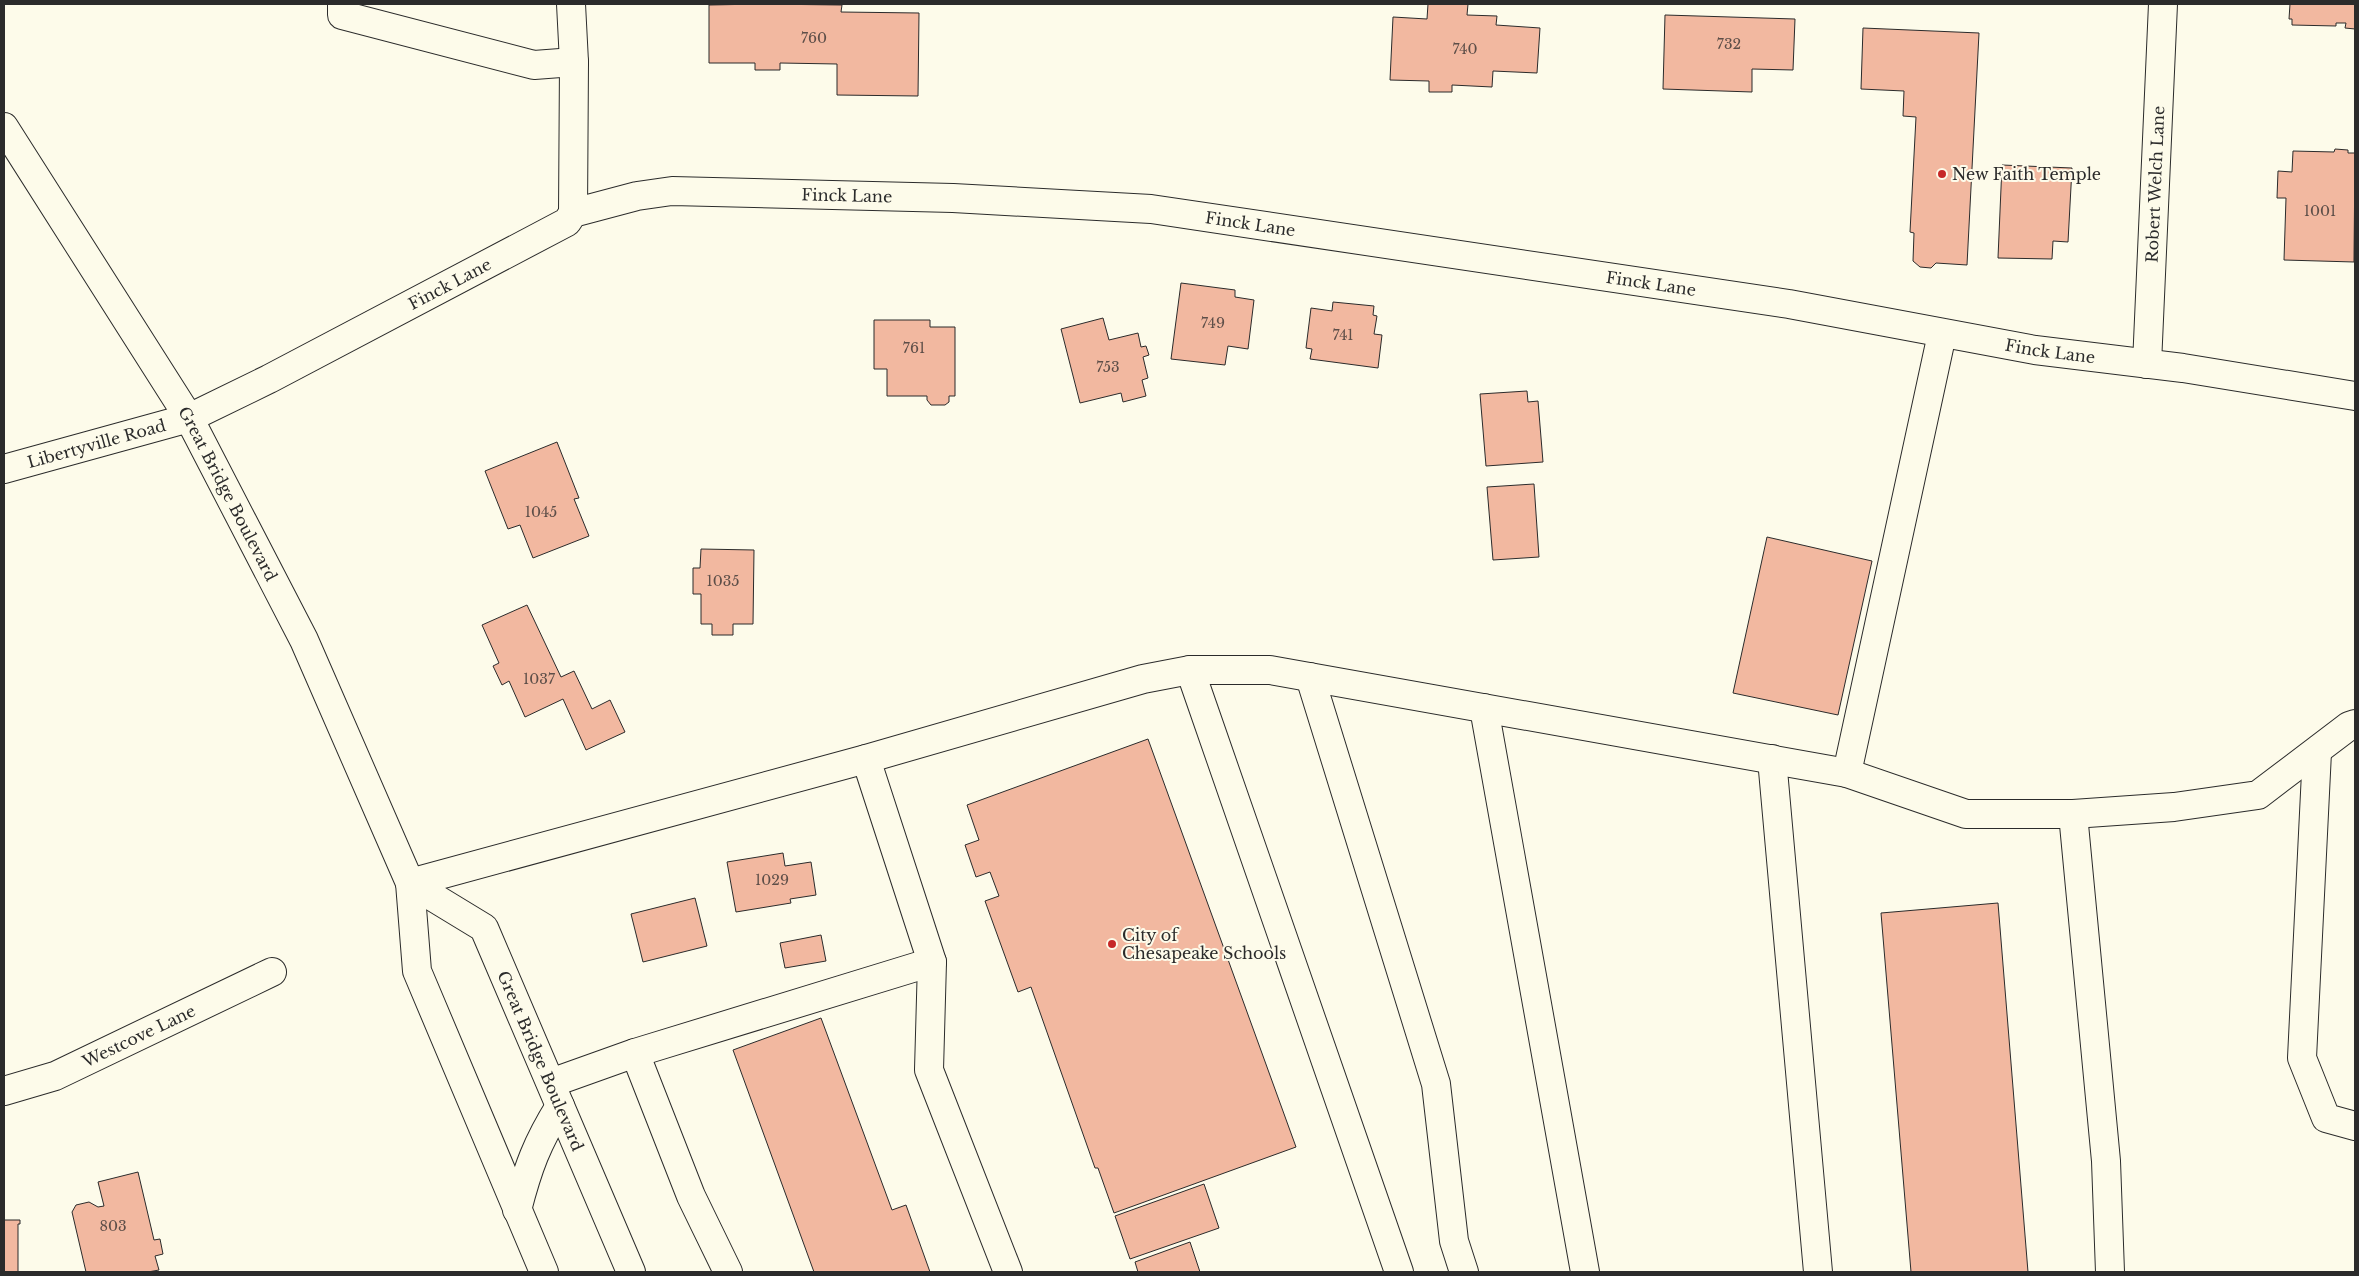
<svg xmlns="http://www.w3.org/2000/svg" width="2359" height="1276" font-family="'Libre Baskerville',serif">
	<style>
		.building { fill: #f2b8a0; stroke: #2b2b2b }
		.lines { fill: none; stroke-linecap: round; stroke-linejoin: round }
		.minor-casing { stroke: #2b2b2b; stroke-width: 30 }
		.major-casing { stroke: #2b2b2b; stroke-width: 30 }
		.minor { stroke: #fdfbea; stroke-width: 28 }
		.major { stroke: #fdfbea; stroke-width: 28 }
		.poi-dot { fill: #c62828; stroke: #fdfbea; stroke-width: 2 }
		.labels { text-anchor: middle; stroke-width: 4; stroke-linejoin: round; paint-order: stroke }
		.number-label { font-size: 14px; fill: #5d4e48 }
		.poi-label { font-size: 16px; fill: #2b2b2b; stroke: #fdfbea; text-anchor: start }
		.street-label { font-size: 16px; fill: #2b2b2b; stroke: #fdfbea }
	</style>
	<rect width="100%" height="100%" fill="#fdfbea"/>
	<path class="building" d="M760 4 842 5 841 12 919 13 918 96 837 95V64L780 63V70H755V63H709V5Z
		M1428 4H1468L1467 15 1497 16 1496 25 1540 28 1537 73 1493 71 1492 87 1452 85V92H1429V81L1390 80 1393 17 1427 19Z
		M2290 4H2355V29L2345 28 2346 23H2336V26L2292 25V19H2289Z
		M1665 15 1795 19 1793 70 1752 69V92L1663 89Z
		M1863 28 1979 33 1967 265 1936 263 1931 268 1920 267 1913 261 1914 233 1910 232 1916 117 1903 116 1904 91 1861 89Z
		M2335 149 2348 150V153H2355L2354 262 2284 260 2286 198H2277L2278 171 2292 172 2293 151 2334 152Z
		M2002 165 2072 168 2068 242 2053 241 2052 259 1998 258Z
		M1181 283 1235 290V297L1254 300 1248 349 1228 346 1225 365 1171 359Z
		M1333 302 1374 306 1373 315 1377 316 1374 334 1382 335 1378 368 1310 359 1312 349 1306 348 1311 308 1332 311Z
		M1103 318 1109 340 1138 333 1141 347 1146 346 1149 355 1143 357 1148 378 1142 380 1146 396 1123 402 1121 393 1080 403 1061 329Z
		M874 320H930V327H955V396H949V402L945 405H931L927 400V396H887V369H874Z
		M1527 391 1528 402 1538 401 1543 462 1486 466 1480 394Z
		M557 442 579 498 574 499 589 536 533 558 520 525 508 529 485 471Z
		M1534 484 1539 557 1493 560 1487 487Z
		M1767 537 1872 561 1838 715 1733 693Z
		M701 549 754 550 753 624H733V635H712V624H701V594H693V568H700Z
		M527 605 561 677 574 671 592 709 610 700 625 732 586 750 563 699 525 717 509 681 502 685 493 666 499 663 482 625Z
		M1148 739 1296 1147 1114 1213 1098 1168H1095L1031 987 1018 992 985 901 999 896 990 872 976 877 965 845 979 840 967 805Z
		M783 853 785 866 811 862 816 895 790 899 791 903 736 912 727 862Z
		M695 898 707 946 643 962 631 914Z
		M1998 903 2028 1272H1911L1881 913Z
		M821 935 826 961 785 968 780 943Z
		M821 1018 892 1210 906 1205 930 1272H814L733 1050Z
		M138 1172 154 1240 160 1239 163 1254 155 1256 159 1270 148 1272H86L72 1212 76 1205 89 1202 98 1207 104 1206 98 1182Z
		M1204 1184 1219 1228 1130 1259 1115 1216Z
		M4 1220H20V1224H18V1272H4Z
		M1190 1242 1200 1272H1138L1135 1262Z"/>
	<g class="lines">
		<defs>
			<g id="minor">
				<path d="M342 4V15L534 65 574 62"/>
				<path d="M571 4 574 62 573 213"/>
				<path d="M1942 334 1847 773 1966 814H2073L2174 807 2258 795 2349 726 2355 724"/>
				<path id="s1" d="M2147 364 2163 4"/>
				<path id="s2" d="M4 469 189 418 269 379 567 222 573 213 637 196 672 191 953 198 1151 209 1789 304 2035 350 2183 368 2355 396"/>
				<path d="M1190 670 1399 1272"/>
				<path d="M1310 677 1436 1084 1454 1241 1464 1272"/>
				<path d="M1484 708 1585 1272"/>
				<path d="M2317 752 2302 1058 2326 1118 2355 1126"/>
				<path d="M866 759 932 962 929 1070 1008 1272"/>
				<path d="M1772 759 1818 1272"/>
				<path d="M2073 814 2106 1161 2110 1272"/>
				<path d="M410 883 866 759 1143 679 1190 670H1270L1847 773"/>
				<path d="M635 1053 691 1196 728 1272"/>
				<path d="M551 1083 635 1053 932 962"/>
				<path id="s3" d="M4 1091 55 1076 272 972"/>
			</g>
			<g id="major">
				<path id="s4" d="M4 127 189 418 304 640 410 883 417 971 544 1272"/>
				<path id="s5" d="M410 883 484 928 631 1272"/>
				<path d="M517 1210C528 1167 537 1143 560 1106"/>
			</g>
		</defs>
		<use href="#minor" class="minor-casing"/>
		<use href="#major" class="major-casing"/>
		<use href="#minor" class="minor"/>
		<use href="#major" class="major"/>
	</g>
	<g class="poi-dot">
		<circle cx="1942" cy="174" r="5"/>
		<circle cx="1112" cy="944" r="5"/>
	</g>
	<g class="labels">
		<g class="number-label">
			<text x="814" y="43">760</text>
			<text x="1729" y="49">732</text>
			<text x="1465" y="54">740</text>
			<text x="2320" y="216">1001</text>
			<text x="1213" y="328">749</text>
			<text x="1343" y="340">741</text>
			<text x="914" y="353">761</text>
			<text x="1108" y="372">753</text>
			<text x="541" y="517">1045</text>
			<text x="723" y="586">1035</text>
			<text x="539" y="684">1037</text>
			<text x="772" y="885">1029</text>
			<text x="113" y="1231">803</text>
		</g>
		<g class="poi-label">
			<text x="1952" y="180">New Faith Temple</text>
			<text x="1122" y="941">City of<tspan x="1122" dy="18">Chesapeake Schools</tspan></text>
		</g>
		<g class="street-label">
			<text dy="6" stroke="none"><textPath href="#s1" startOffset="180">Robert Welch Lane</textPath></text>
			<text dy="6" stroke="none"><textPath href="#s2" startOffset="905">Finck Lane</textPath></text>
			<text dy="6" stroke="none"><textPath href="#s2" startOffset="1310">Finck Lane</textPath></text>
			<text dy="6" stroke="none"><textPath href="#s2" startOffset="485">Finck Lane</textPath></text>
			<text dy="6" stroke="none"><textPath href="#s2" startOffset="1715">Finck Lane</textPath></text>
			<text dy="6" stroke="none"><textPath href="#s2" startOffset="2120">Finck Lane</textPath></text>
			<text dy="6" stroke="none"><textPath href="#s2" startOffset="96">Libertyville Road</textPath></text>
			<text dy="6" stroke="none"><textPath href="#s4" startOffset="430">Great Bridge Boulevard</textPath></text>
			<text dy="6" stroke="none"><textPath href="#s3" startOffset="146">Westcove Lane</textPath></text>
			<text dy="6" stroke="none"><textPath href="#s5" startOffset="231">Great Bridge Boulevard</textPath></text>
		</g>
	</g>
	<rect width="2359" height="1276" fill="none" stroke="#2b2b2b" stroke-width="10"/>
</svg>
